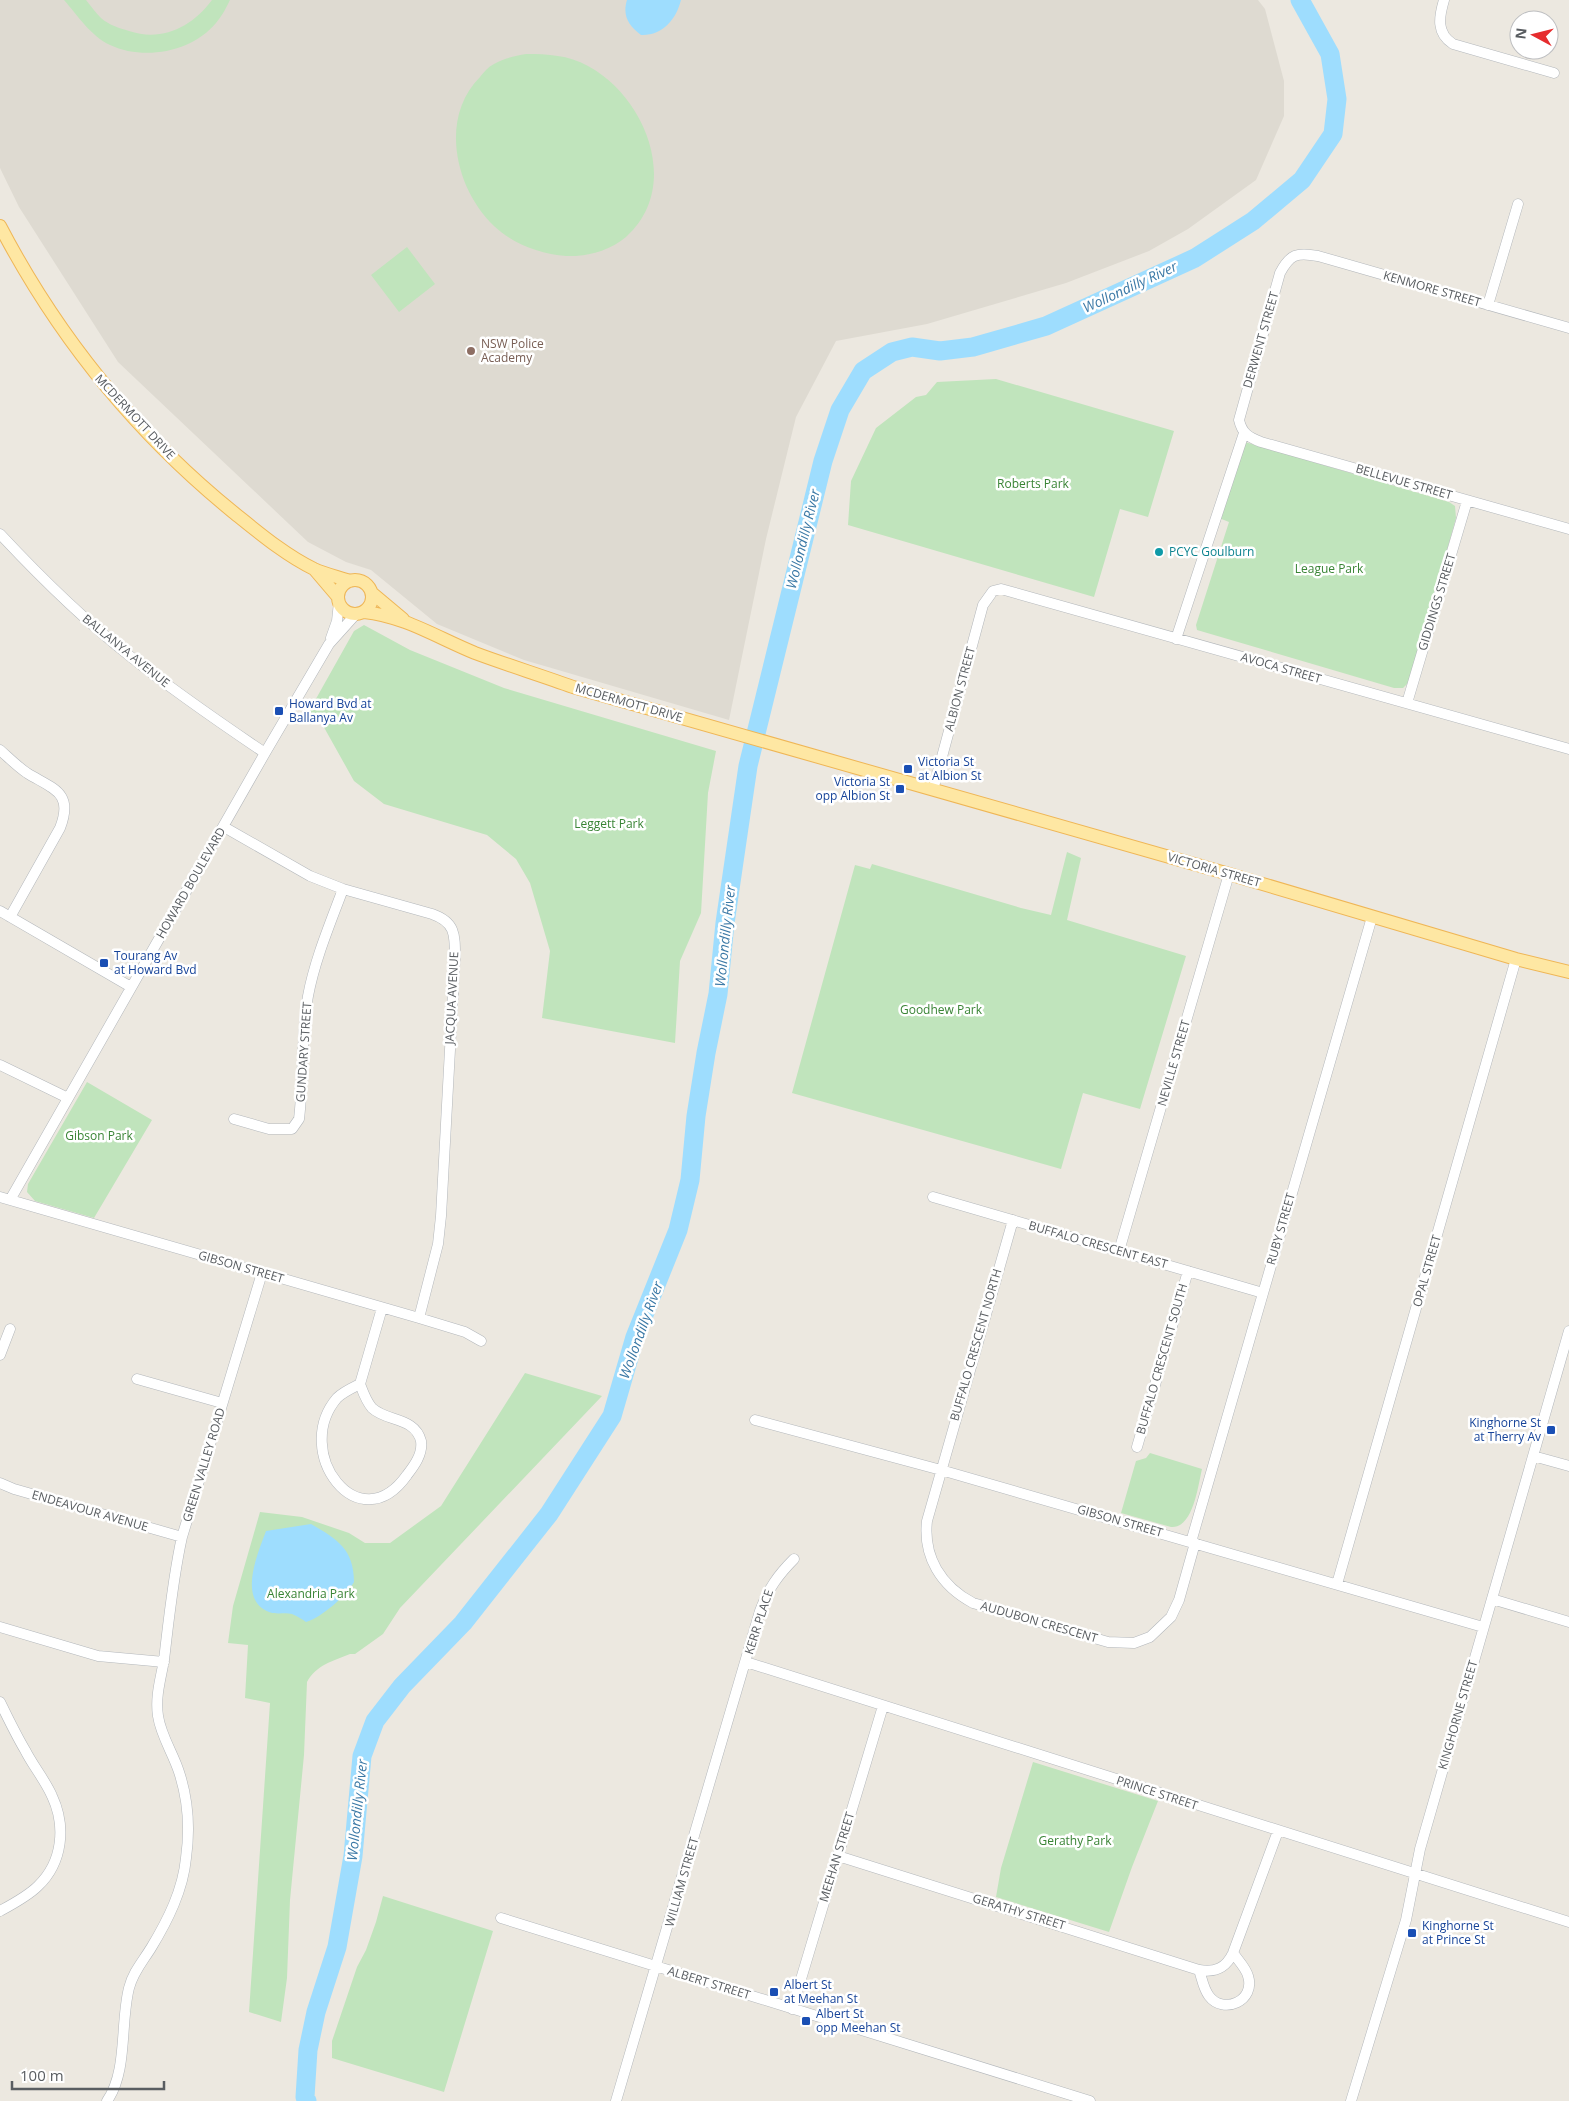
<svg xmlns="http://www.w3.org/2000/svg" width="1569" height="2101" font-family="'Open Sans',sans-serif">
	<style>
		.education { fill: #dedad1 }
		.green { fill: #c0e4bc }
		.water { fill: #9eddfe }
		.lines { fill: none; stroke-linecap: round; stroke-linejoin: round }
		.river { stroke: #9eddfe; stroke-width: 19 }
		.minor-casing { stroke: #b3b7bb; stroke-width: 11 }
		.major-casing { stroke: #efb656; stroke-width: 14 }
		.minor { stroke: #fff; stroke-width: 10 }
		.major { stroke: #fee7a3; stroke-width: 12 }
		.education-dot { fill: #8d6e63; stroke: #fff; stroke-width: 2 }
		.culture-dot { fill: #0f9aa8; stroke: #fff; stroke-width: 2 }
		.transit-dot { fill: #1a4fb4; stroke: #fff; stroke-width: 2 }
		.labels { text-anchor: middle; stroke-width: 5; stroke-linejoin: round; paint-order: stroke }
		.street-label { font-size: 12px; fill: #595d61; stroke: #fff }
		.education-label { font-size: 12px; fill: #785e54; stroke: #fff; text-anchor: start }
		.park-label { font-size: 12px; fill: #398435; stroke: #fff }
		.culture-label { font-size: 12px; fill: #0d838f; stroke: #fff; text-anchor: start }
		.transit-label { font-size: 12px; fill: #164399; stroke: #fff; text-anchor: start }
		.water-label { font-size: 14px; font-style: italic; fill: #3b79a6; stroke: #fff }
	</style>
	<rect width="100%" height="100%" fill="#ece8e0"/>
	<path class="education" d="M0 0H1258L1265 9 1284 81V116L1256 180 1188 229 1149 251 1066 283 927 324 836 341 796 417 766 539 729 720 524 660 437 624 371 570 346 562 308 542 118 362 19 207 0 168Z"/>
	<path class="green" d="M64 0H86C91 6 96 13 101 18 109 25 119 28 129 31 162 42 192 27 212 0H230C226 8 222 16 216 23 192 52 144 61 110 45 91 36 78 16 64 0Z
		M526 54C548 54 568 55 588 66 646 97 682 187 626 237 609 251 587 257 566 256 540 254 513 244 494 226 455 189 439 118 480 77 484 72 488 67 494 64 504 58 515 56 526 54Z
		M407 247 435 284 399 312 371 275Z
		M996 379 1174 431 1148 517 1120 509 1094 597 848 525 851 481 876 428 916 397 926 395 937 382Z
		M1245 442 1449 502 1455 506 1456 518 1410 681 1403 688H1394L1197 630 1196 625 1229 522 1219 518Z
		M364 625 410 650 504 688 716 751 708 793 701 913 680 961 675 1043 542 1018 550 951 530 883 516 859 487 835 384 804 354 781 321 722 308 713 354 631Z
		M1067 852 1081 858 1067 920 1186 956 1140 1109 1083 1093 1061 1169 792 1093 855 865 870 869 872 864 1021 908 1051 915Z
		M87 1082 152 1120 94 1218 35 1201 27 1192 28 1184Z
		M525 1373 602 1396 400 1608 383 1634 355 1654H350C333 1661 316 1665 307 1682L304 1755 290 1900 287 1978 281 2022 249 2012 270 1703 245 1698 248 1645 228 1643 233 1606 260 1512 302 1517 349 1533 365 1543H390L441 1506Z
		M1150 1453 1202 1469C1198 1486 1193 1529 1171 1527L1121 1513 1136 1461 1146 1458Z
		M1033 1762 1158 1801 1132 1867 1109 1932 996 1897 1001 1868Z
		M383 1896 493 1931 444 2092 332 2058V2041L357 1967 366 1950 376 1922Z"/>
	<path class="water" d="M627 0H681C676 20 662 36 641 35 629 26 622 16 627 0Z
		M311 1524C337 1539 354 1549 354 1582 347 1595 321 1618 306 1622 302 1619 297 1616 292 1614 285 1612 277 1615 269 1612 237 1600 258 1553 266 1531Z"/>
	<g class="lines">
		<path class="river" d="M307 2101 305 2097 308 2050 316 2012 337 1947 353 1856 362 1756 375 1721 402 1686 463 1623 549 1514 612 1416 635 1337 678 1230 690 1180 696 1116 706 1053 718 994 725 923 748 766 823 461 840 410 863 371 892 352 912 347 940 351 973 347 1046 326 1195 258 1253 221 1302 180 1333 134 1337 99 1330 54 1300 0"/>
		<defs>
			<path id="minor" d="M1444 0C1439 17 1436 33 1453 44L1554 73
				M1488 305 1518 204
				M1569 328 1318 256C1297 252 1290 254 1280 273L1239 420C1242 433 1248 437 1261 442L1569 529
				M0 534C41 578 84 620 131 657 174 691 219 722 265 753
				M331 638 337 621 339 602
				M1176 639 1244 433
				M1407 703 1467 501
				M0 750C9 758 18 767 27 773 53 789 74 792 60 828L10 917
				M933 790 983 605 993 591 1001 589 1569 749
				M224 827 310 876 343 889 432 914C455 922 455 934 455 957L441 1216 438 1244 419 1318
				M0 911 131 987
				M0 1065 68 1098
				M234 1119 269 1129H292L299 1119C304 1078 301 1036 308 996 315 959 330 924 343 889
				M0 1197 419 1318 465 1332 481 1341
				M933 1197 1263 1293
				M10 1200 265 753 329 644 356 614
				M1013 1220 927 1521C923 1557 941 1586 973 1603L1108 1642 1134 1643 1150 1637 1171 1617 1179 1600 1195 1543
				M1119 1251 1229 874
				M0 1355 10 1329
				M137 1379 222 1403
				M360 1384C363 1392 366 1401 372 1408 387 1422 415 1417 421 1441 423 1454 414 1466 407 1475 359 1543 291 1452 337 1398 343 1392 352 1388 360 1384L382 1308
				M755 1420 941 1470 1483 1627
				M1137 1447 1188 1271
				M1533 1456 1569 1466
				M0 1483 14 1489 182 1537
				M1191 1542 1372 917
				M1337 1584 1516 959
				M1492 1599 1569 1622
				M0 1627 98 1656 164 1662
				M746 1662 1569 1922
				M0 1702C8 1718 16 1735 25 1750 33 1766 45 1780 52 1796 66 1826 63 1862 38 1886 28 1896 13 1904 0 1911
				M838 1856 1199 1970C1215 1973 1226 1968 1233 1953L1278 1831
				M501 1918 1090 2101
				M1199 1970C1202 1978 1203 1988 1209 1996 1223 2015 1256 2001 1248 1976 1246 1968 1238 1960 1233 1953
				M792 2009 883 1706
				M107 2101C128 2071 120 2023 129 1988 133 1972 143 1961 151 1948 168 1920 183 1890 186 1858 190 1829 188 1799 179 1772 173 1753 161 1736 158 1716 155 1696 161 1678 164 1660 169 1618 173 1577 182 1537L262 1273
				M616 2101 760 1611C768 1589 778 1575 794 1559
				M1351 2101 1406 1920 1420 1849 1569 1331"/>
			<path id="major" d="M0 226C58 337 136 433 233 512 258 532 285 555 314 569 325 574 338 577 350 581
				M315 570 338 597
				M338 597a17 17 0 1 1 34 0a17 17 0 1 1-34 0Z
				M372 593 403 619
				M364 612C404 616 438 638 475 653 507 665 540 675 573 687L1229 874 1516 959 1569 972"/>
		</defs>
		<use href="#minor" class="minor-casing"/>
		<use href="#major" class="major-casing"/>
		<use href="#minor" class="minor"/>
		<use href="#major" class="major"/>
	</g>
	<circle class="education-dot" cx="471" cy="351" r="5"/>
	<circle class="culture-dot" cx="1159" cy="552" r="5"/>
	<g class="transit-dot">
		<rect x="274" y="706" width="10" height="10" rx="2.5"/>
		<rect x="903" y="764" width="10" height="10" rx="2.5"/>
		<rect x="895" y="784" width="10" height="10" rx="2.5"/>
		<rect x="99" y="958" width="10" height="10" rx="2.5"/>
		<rect x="1546" y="1425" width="10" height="10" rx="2.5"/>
		<rect x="1407" y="1928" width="10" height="10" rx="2.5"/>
		<rect x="769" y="1987" width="10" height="10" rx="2.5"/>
		<rect x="801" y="2016" width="10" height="10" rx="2.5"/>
	</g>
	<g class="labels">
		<g class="street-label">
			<text transform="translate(1432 289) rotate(16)" y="4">KENMORE STREET</text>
			<text transform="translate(1261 340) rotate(-74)" y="4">DERWENT STREET</text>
			<text transform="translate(135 417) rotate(47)" y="4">MCDERMOTT DRIVE</text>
			<text transform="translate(1404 482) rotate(16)" y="4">BELLEVUE STREET</text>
			<text transform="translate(1437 602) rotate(-73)" y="4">GIDDINGS STREET</text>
			<text transform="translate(126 651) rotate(39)" y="4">BALLANYA AVENUE</text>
			<text transform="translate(1281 668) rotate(16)" y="4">AVOCA STREET</text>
			<text transform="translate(960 689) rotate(-75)" y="4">ALBION STREET</text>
			<text transform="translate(629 703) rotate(16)" y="4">MCDERMOTT DRIVE</text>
			<text transform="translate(1214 870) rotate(16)" y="4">VICTORIA STREET</text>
			<text transform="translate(191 883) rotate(-60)" y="4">HOWARD BOULEVARD</text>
			<text transform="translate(452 998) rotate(-87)" y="4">JACQUA AVENUE</text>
			<text transform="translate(304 1052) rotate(-86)" y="4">GUNDARY STREET</text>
			<text transform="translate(1174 1063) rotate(-74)" y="4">NEVILLE STREET</text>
			<text transform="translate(1281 1229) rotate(-74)" y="4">RUBY STREET</text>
			<text transform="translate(1098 1245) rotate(16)" y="4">BUFFALO CRESCENT EAST</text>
			<text transform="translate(241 1267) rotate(16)" y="4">GIBSON STREET</text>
			<text transform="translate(1427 1271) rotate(-74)" y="4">OPAL STREET</text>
			<text transform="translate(976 1345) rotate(-74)" y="4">BUFFALO CRESCENT NORTH</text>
			<text transform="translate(1162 1359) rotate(-74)" y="4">BUFFALO CRESCENT SOUTH</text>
			<text transform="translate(204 1465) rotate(-73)" y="4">GREEN VALLEY ROAD</text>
			<text transform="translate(90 1511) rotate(16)" y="4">ENDEAVOUR AVENUE</text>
			<text transform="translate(1120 1521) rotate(16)" y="4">GIBSON STREET</text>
			<text transform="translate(759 1622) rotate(-72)" y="4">KERR PLACE</text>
			<text transform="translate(1039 1622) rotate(16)" y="4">AUDUBON CRESCENT</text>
			<text transform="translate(1458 1715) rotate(-74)" y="4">KINGHORNE STREET</text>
			<text transform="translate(1157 1793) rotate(18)" y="4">PRINCE STREET</text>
			<text transform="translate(837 1857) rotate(-73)" y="4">MEEHAN STREET</text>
			<text transform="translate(682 1882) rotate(-74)" y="4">WILLIAM STREET</text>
			<text transform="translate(1019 1912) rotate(17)" y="4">GERATHY STREET</text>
			<text transform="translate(709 1983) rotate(17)" y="4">ALBERT STREET</text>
		</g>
		<g class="education-label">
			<text x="481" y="348">NSW Police<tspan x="481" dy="14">Academy</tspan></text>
		</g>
		<g class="park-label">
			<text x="1033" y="488">Roberts Park</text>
			<text x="1329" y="573">League Park</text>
			<text x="609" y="828">Leggett Park</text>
			<text x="941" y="1014">Goodhew Park</text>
			<text x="99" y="1140">Gibson Park</text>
			<text x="311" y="1598">Alexandria Park</text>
			<text x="1075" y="1845">Gerathy Park</text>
		</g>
		<g class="culture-label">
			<text x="1169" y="556">PCYC Goulburn</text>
		</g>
		<g class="transit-label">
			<text x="289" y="708">Howard Bvd at<tspan x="289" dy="14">Ballanya Av</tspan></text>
			<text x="918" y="766">Victoria St<tspan x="918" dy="14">at Albion St</tspan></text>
			<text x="890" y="786" text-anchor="end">Victoria St<tspan x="890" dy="14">opp Albion St</tspan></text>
			<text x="114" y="960">Tourang Av<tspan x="114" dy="14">at Howard Bvd</tspan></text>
			<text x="1541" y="1427" text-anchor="end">Kinghorne St<tspan x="1541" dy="14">at Therry Av</tspan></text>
			<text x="1422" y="1930">Kinghorne St<tspan x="1422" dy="14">at Prince St</tspan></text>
			<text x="784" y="1989">Albert St<tspan x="784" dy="14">at Meehan St</tspan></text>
			<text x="816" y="2018">Albert St<tspan x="816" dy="14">opp Meehan St</tspan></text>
		</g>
		<g class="water-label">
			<text transform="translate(1130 287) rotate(-25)" y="5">Wollondilly River</text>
			<text transform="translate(803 539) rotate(-76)" y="5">Wollondilly River</text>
			<text transform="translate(725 936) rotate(-84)" y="5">Wollondilly River</text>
			<text transform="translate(641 1330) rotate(-70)" y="5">Wollondilly River</text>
			<text transform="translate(357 1810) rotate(-84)" y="5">Wollondilly River</text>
		</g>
	</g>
	<g transform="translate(1534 35) rotate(277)"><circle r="24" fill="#ffffff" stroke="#bdbec0"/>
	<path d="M0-4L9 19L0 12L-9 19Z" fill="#e62c2e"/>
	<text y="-8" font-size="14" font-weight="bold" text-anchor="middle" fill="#595d61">N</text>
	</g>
	<path d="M12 2081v8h152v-8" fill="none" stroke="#595d61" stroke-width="2.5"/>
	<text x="20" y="2081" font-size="15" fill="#595d61" stroke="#ffffff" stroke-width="4" paint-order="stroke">100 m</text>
</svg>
